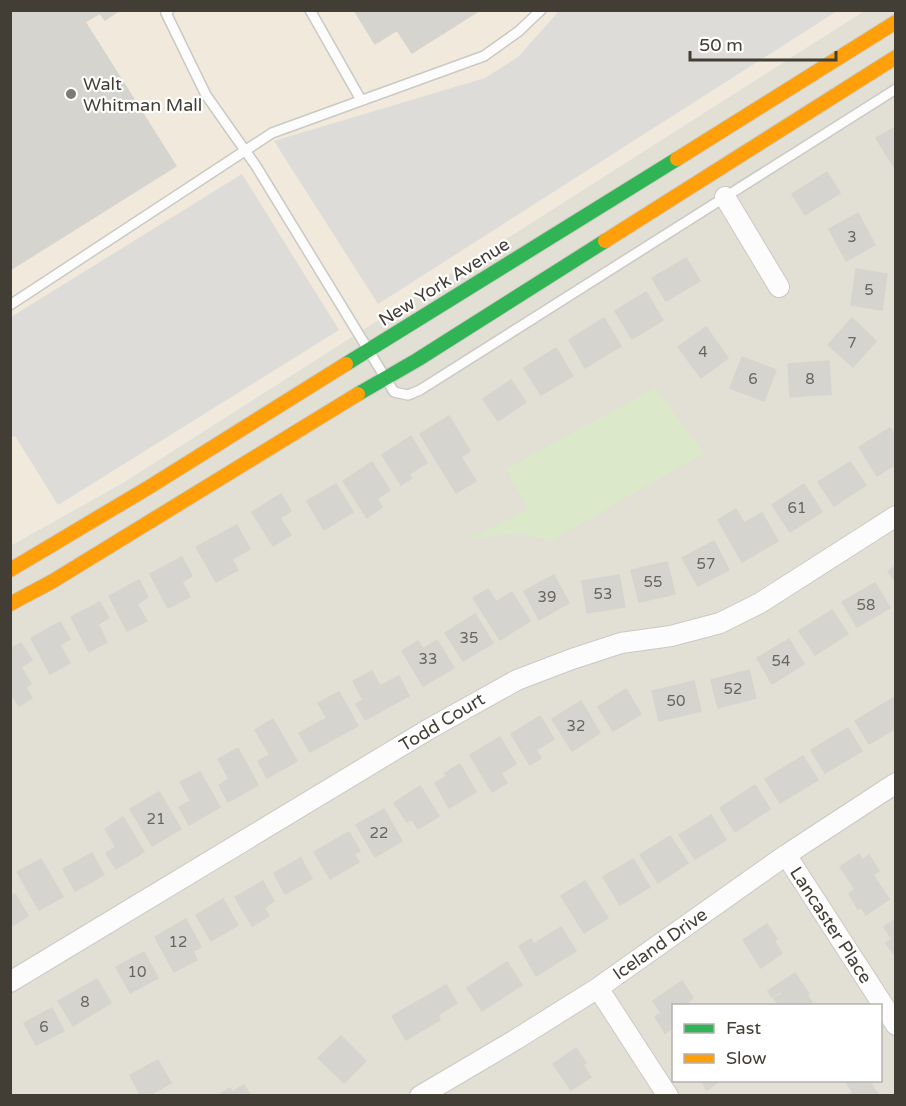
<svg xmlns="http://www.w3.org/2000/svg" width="906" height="1106" font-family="'Varela Round',sans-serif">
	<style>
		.residential { fill: #e2dfd5; fill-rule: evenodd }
		.commercial { fill: #f1e9db }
		.green { fill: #dbe8c9 }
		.parking { fill: #dddcd8 }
		.building { fill: #d6d4cf; stroke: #d6d4ce; stroke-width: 1.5 }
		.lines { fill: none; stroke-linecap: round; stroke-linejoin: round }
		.lane-casing { stroke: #cac9c4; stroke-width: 12 }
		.street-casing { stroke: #cac9c4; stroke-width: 22 }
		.fast-casing { stroke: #cdcabf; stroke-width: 16 }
		.slow-casing { stroke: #cdcabf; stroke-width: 16 }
		.lane { stroke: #fcfcfc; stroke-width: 9 }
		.street { stroke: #fcfcfc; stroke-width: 20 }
		.fast { stroke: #30b455; stroke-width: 14 }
		.slow { stroke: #ff9f0a; stroke-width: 14 }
		.poi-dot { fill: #7f7b74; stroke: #fff; stroke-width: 2 }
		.labels { text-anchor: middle; stroke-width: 4.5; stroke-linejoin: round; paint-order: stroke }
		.number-label { font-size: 15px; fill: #69655d }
		.poi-label { font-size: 18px; fill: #433e35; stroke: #fff; text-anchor: start }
		.street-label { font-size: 18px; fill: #433e35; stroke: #fff }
	</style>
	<rect width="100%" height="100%" fill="#eeede8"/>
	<path class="residential" d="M864 11H895V1095H11L10 546 121 484ZM674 1006H880V1080H674Z"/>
	<path class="commercial" d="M11 11H864L120 484 11 545Z"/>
	<path class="green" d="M655 388 704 453 551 541 514 533 466 540 528 509 506 469Z"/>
	<path class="parking" d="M559 11H837L378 304 274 141 485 78 518 57Z
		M242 174 339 330 58 505 15 436 11 438V317Z"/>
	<path class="building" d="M10 10H120L105 20 100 13 85 22 176 166 10 270Z
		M354 10H480L412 53 397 30 375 44Z
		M896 127V166L894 167 876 138Z
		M827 172 840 193 805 215 792 194Z
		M858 213 875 245 846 261 829 229Z
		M686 258 700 281 666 301 652 278Z
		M856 269 887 274 882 310 851 305Z
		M646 292 663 320 632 339 615 311Z
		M604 318 621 346 585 368 569 340Z
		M852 318 876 341 853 367 828 345Z
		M706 327 728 358 701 378 678 347Z
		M556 348 573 376 541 395 524 368Z
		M742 357 776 370 764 401 730 388Z
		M829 361 831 394 790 397 788 364Z
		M511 380 526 402 498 421 483 399Z
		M449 416 470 451 461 457 476 481 456 493 420 434Z
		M890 428 896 437V464L877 476 859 447Z
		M411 436 427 463 409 474 412 478 401 485 382 455Z
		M372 462 390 490 377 499 382 507 367 518 343 481Z
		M850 462 866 485 834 506 818 482Z
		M336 484 353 512 324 530 307 501Z
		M804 484 822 512 790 532 772 505Z
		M281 494 291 511 280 518 291 535 273 546 252 512Z
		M736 509 744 523 762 513 778 541 742 562 718 520Z
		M237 525 250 549 232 559 238 570 216 582 196 547Z
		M714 541 729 570 698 586 682 558Z
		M182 557 192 576 182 582 190 597 168 608 150 574Z
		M667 562 675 594 639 602 631 570Z
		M896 566V583L888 571Z
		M554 575 569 603 539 620 524 591Z
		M619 575 625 607 587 613 582 581Z
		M139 580 148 597 137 604 147 621 127 631 109 596Z
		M875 583 890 608 857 627 842 602Z
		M488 589 496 602 512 592 530 621 500 640 473 598Z
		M100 602 109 618 98 624 107 642 89 652 71 617Z
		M832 610 848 634 815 655 799 631Z
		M475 614 493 643 463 661 445 633Z
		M60 622 70 639 60 645 70 663 50 674 31 638Z
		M789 639 804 664 772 684 757 658Z
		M437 640 454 668 423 686 402 651 418 641 423 649Z
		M21 643 32 660 21 667 31 684 26 687 32 698 19 706 10 692V649Z
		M749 670 756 698 718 708 711 680Z
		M372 671 380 686 399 676 409 696 365 720 356 704 363 700 353 681Z
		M694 681 701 711 659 721 652 691Z
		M626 689 641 714 613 731 598 707Z
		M339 692 358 726 310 752 299 733 327 718 318 703Z
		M893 698 896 703V728L869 744 855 721Z
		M581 701 600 733 572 751 552 719Z
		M540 716 554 739 536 750 541 758 530 765 511 734Z
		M273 719 297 761 267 778 258 761 270 755 255 730Z
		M848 728 862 751 825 773 811 750Z
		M500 737 516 764 501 773 507 783 492 792 470 755Z
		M238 748 258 785 228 802 219 785 229 779 218 759Z
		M803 756 818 780 780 803 765 779Z
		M460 764 476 792 449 808 435 783 447 776 445 773Z
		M200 772 220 807 189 825 179 807 191 801 180 782Z
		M755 785 770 809 735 832 720 808Z
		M420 786 439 816 418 829 412 819 407 822 394 803Z
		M159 792 181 829 152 846 130 809Z
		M384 809 402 841 375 857 356 825Z
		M711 815 726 840 695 859 679 835Z
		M123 817 144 852 116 869 106 853 116 847 105 829Z
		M349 832 360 851 354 854 359 862 330 879 314 852Z
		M670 836 688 863 658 883 640 855Z
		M92 853 104 875 75 891 63 869Z
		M859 854 862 860 869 855 879 871 873 875 889 899 866 915 861 907 858 909 849 894 855 889 840 867Z
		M301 858 312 879 285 894 274 873Z
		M41 859 63 897 39 910 17 872Z
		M633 859 650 887 620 905 603 877Z
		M263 881 274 901 264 908 269 916 252 926 235 897Z
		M585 881 608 918 584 933 561 896Z
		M15 894 28 916 10 927V896Z
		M223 899 238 925 211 941 196 915Z
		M186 919 201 947 193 951 197 960 174 972 155 937Z
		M896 919V957L886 943 892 939 884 927Z
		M767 924 777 939 774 941 782 953 761 968 743 940Z
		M561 927 576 951 536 976 519 946 531 939 534 944Z
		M144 952 158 978 130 993 116 967Z
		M507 962 522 985 482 1011 467 988Z
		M795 973 809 994 807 995 814 1006H779L774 998 782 994 781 991 772 997 768 991Z
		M97 979 111 1003 73 1026 58 1001Z
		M682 981 693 998 683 1006H674V1027L665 1033 655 1017 661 1013 653 1001Z
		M446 985 457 1003 438 1015 440 1020 406 1040 392 1016Z
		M52 1008 64 1031 36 1045 24 1023Z
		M341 1036 366 1061 344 1083 318 1058Z
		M576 1048 586 1063 583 1065 591 1077 571 1090 553 1064Z
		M158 1060 171 1083 148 1096H141L130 1075Z
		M701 1080H721L707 1090Z
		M852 1080H869L879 1096H848L853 1092 847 1084Z
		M244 1085 251 1096H217L230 1088 232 1092Z"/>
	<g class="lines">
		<defs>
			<path id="lane" d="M169 10 166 13 206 95 256 166 394 392 408 395 420 390 896 89
				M310 10 361 100
				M10 305 272 133 484 56 519 31 541 10"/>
			<path id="street" d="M725 197 779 287
				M786 855 896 1025
				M10 982 429 729 517 680 572 659 621 643 671 636 720 623 760 603 896 516
				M598 988 668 1096
				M420 1096 515 1040 598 988 786 855 896 783"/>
			<path id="fast" d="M346 364 677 159
				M358 394 417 360 605 241"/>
			<path id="slow" d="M677 159 896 22
				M605 241 896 57
				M10 570 151 486 346 364
				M10 604 53 581 358 394"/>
		</defs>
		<use href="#lane" class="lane-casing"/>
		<use href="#street" class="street-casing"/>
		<use href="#fast" class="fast-casing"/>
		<use href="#slow" class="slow-casing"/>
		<use href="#lane" class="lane"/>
		<use href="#street" class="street"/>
		<use href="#fast" class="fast"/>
		<use href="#slow" class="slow"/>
	</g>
	<circle class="poi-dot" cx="71" cy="94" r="6"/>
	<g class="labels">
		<g class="number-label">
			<text x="852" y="242">3</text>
			<text x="869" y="295">5</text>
			<text x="852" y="348">7</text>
			<text x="703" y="357">4</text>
			<text x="753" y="384">6</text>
			<text x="810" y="384">8</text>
			<text x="797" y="513">61</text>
			<text x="706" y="569">57</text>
			<text x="653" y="587">55</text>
			<text x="603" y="599">53</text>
			<text x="547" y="602">39</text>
			<text x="866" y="610">58</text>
			<text x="469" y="643">35</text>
			<text x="428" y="664">33</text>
			<text x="781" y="666">54</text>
			<text x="733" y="694">52</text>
			<text x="676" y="706">50</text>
			<text x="576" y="731">32</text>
			<text x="156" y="824">21</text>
			<text x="379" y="838">22</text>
			<text x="178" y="947">12</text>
			<text x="137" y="977">10</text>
			<text x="85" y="1007">8</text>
			<text x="44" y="1032">6</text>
		</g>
		<g class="poi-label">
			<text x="83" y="90">Walt<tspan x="83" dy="21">Whitman Mall</tspan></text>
		</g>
		<g class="street-label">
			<text transform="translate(444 282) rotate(-32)" y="6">New York Avenue</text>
			<text transform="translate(442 722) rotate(-31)" y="6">Todd Court</text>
			<text transform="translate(831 925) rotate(57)" y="6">Lancaster Place</text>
			<text transform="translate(660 944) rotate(-35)" y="6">Iceland Drive</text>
		</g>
	</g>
	<rect width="906" height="1106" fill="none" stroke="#433e35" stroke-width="24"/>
	<rect x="672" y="1004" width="210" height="78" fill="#ffffff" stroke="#b4b2ae" stroke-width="1.5"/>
	<rect x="684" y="1024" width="30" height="9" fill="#30b455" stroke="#b4b2ae" stroke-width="1.5"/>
	<text x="726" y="1034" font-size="18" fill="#433e35">Fast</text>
	<rect x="684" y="1054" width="30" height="9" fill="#ff9f0a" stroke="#b4b2ae" stroke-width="1.5"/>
	<text x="726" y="1064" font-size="18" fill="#433e35">Slow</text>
	<path d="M690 51v9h146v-9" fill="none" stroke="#433e35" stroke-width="3"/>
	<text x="699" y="51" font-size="18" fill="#433e35" stroke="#ffffff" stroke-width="4.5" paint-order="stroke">50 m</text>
</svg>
